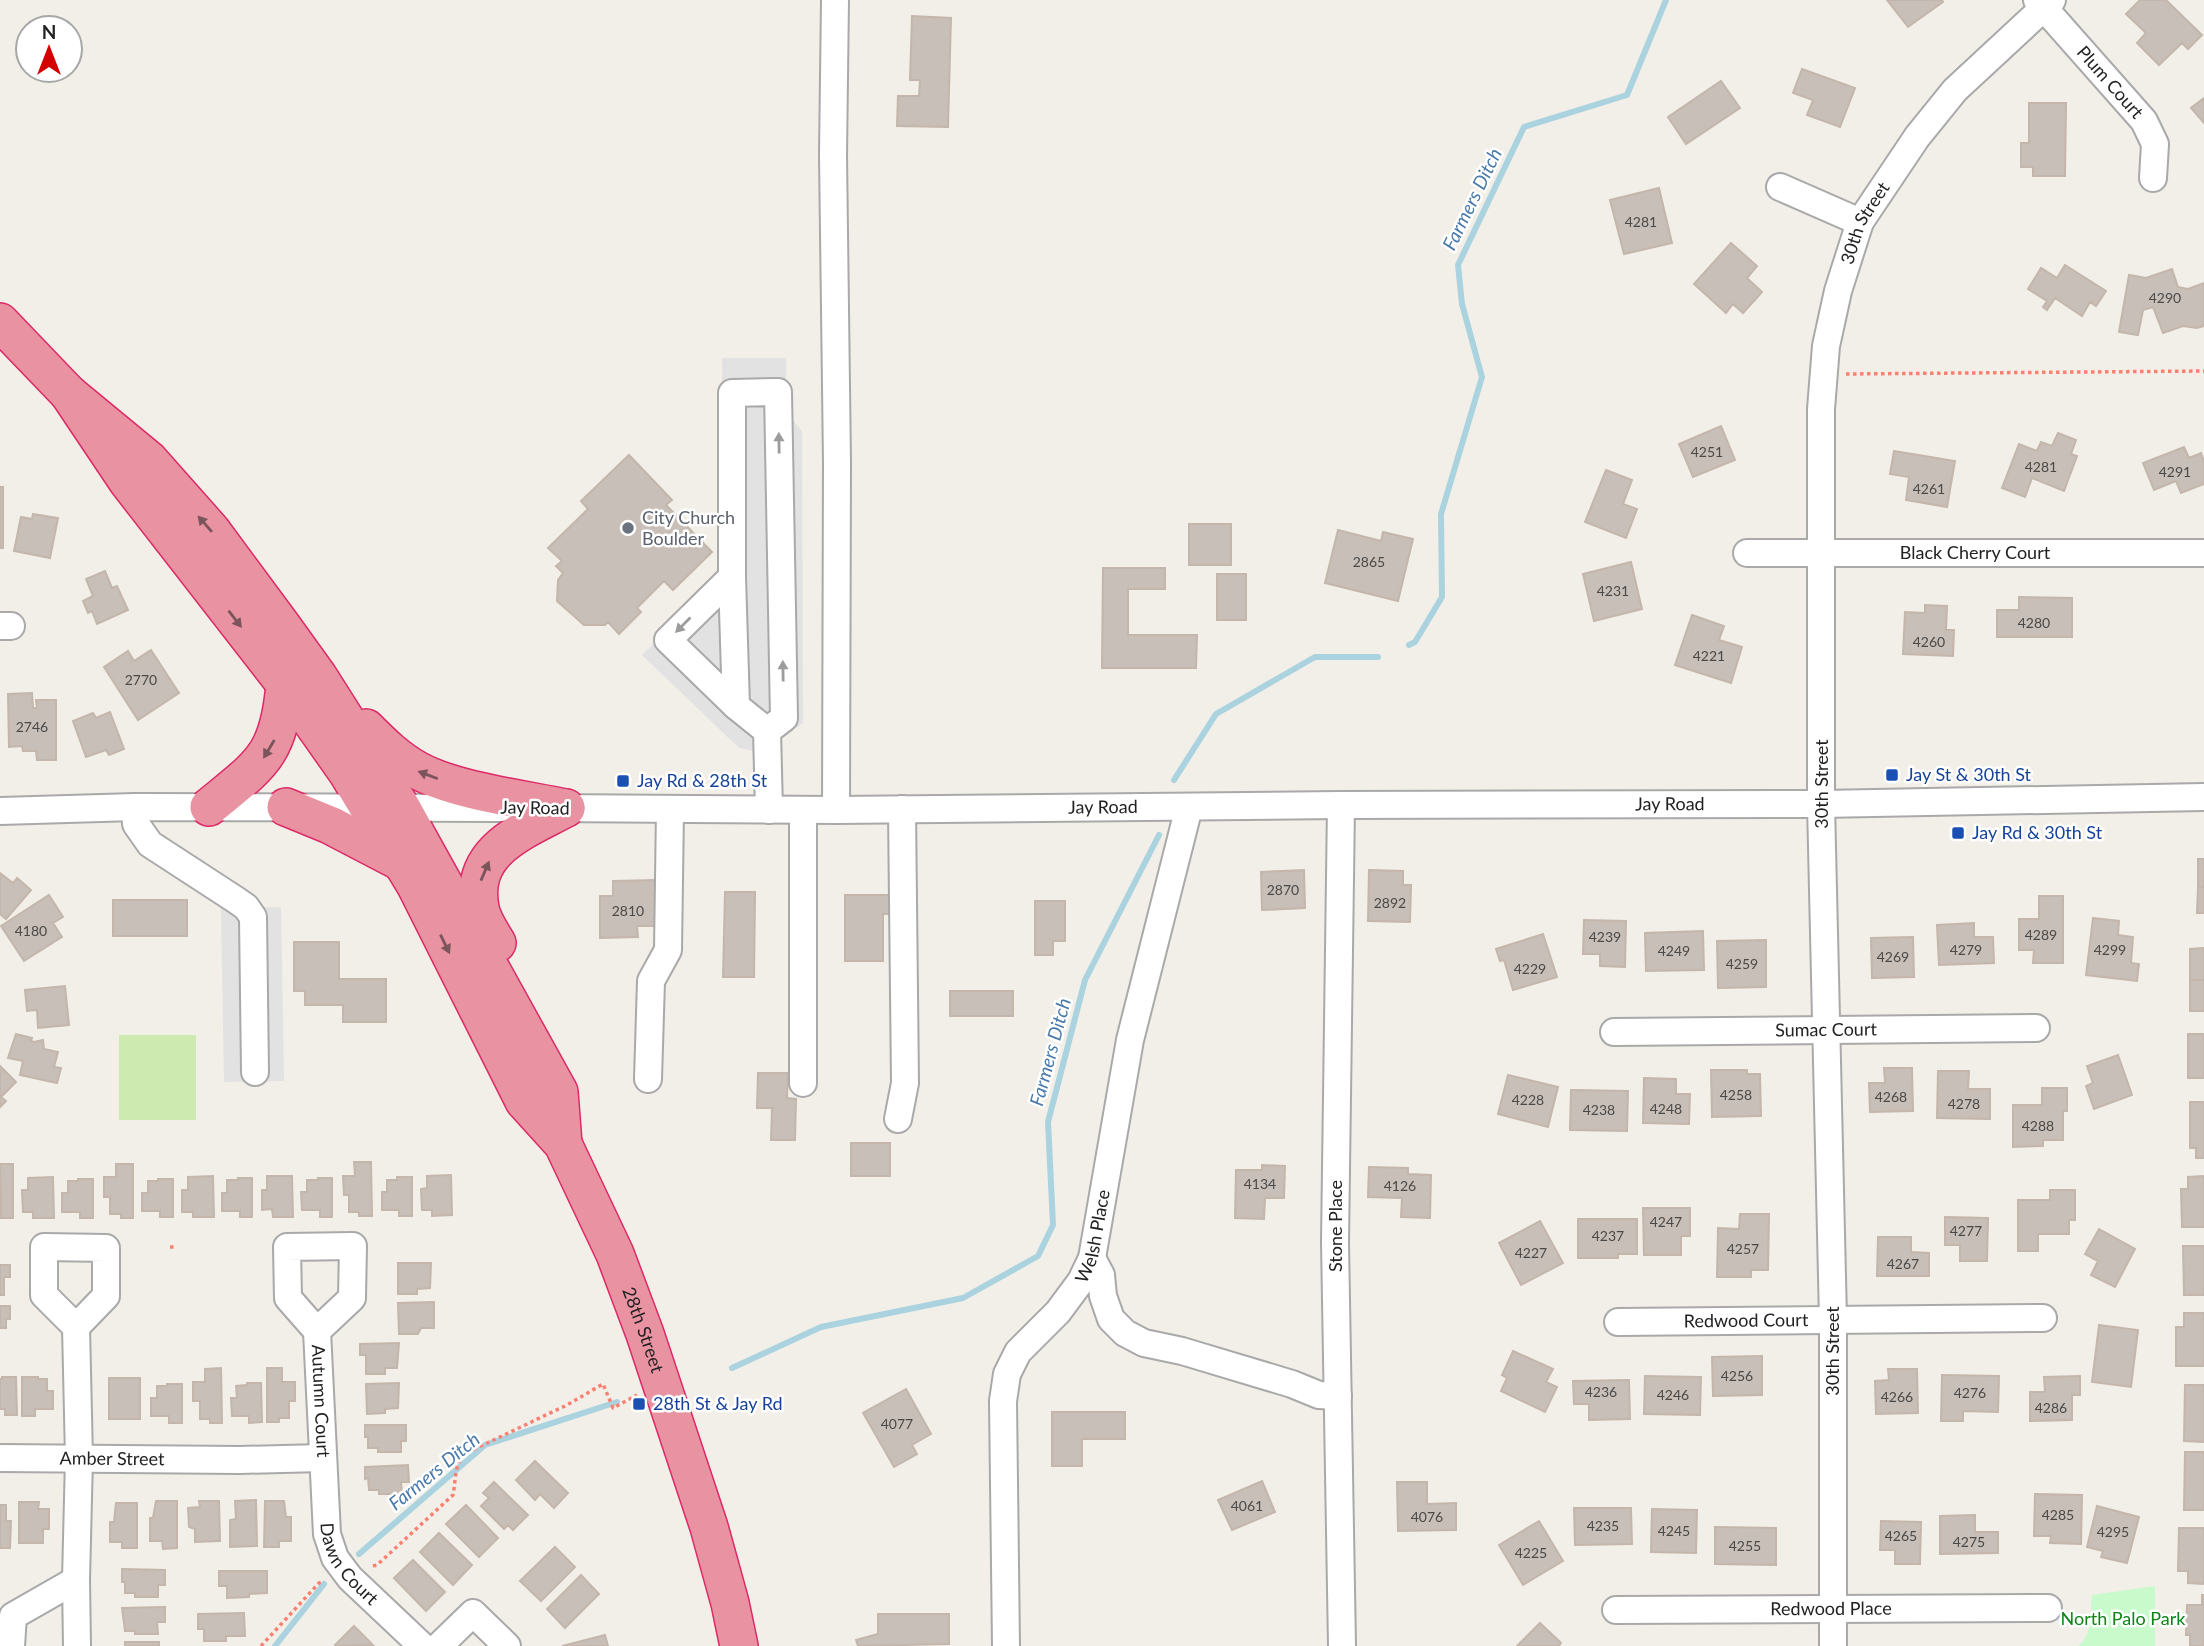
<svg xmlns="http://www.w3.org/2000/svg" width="2204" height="1646" font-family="Lato,sans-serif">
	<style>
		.grass { fill: #cdebb0 }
		.park { fill: #c8facc }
		.parking { fill: #e2e2e2 }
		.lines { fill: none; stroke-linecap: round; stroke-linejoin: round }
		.stream { stroke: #aad3df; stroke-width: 6 }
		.building { fill: #c7bfb8; stroke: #c4b6ab; stroke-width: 2 }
		.minor-casing { stroke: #a9a9a9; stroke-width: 30 }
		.highway-casing { stroke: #dc2a67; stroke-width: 40 }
		.path { stroke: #fa8072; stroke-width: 3.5; stroke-dasharray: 3.5 3.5; stroke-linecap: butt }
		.minor { stroke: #fff; stroke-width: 26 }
		.highway { stroke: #e892a2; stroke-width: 37 }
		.oneway { fill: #9c9c9c }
		.oneway2 { fill: #7b545c }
		.worship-dot { fill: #6b7280; stroke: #fff; stroke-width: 2.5 }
		.transit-dot { fill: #1a4fb4; stroke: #fff; stroke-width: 2.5 }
		.labels { text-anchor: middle; stroke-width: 5; stroke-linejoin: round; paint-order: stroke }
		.number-label { font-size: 14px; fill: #4b4948 }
		.street-label { font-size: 18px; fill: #222; stroke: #fff }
		.worship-label { font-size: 18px; fill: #5b616d; stroke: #fff; text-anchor: start }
		.transit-label { font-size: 18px; fill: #164399; stroke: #fff; text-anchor: start }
		.park-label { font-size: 18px; fill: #0c8416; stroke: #fff }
		.water-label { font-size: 19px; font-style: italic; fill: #4a7aab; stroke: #fff }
	</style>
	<rect width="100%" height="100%" fill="#f2efe9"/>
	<path class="grass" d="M119 1035H196V1120H119Z"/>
	<path class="park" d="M2155 1586V1646H2078C2093 1636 2090 1612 2092 1595Z"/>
	<path class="parking" d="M722 358H786V412L802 431 803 723 779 740 782 786 757 785 754 751 739 748 642 655 725 570Z
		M281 907 284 1081 224 1082 221 908Z"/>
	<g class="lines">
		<path class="stream" d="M1409 645 1415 642 1442 597 1441 514 1482 377 1462 304 1458 265 1524 127 1627 95 1666 0
			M1174 780 1216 714 1315 657H1378
			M732 1368 821 1327 963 1298 1038 1256 1053 1225 1048 1122 1085 980 1159 835
			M359 1554 485 1445 617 1402
			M275 1646 324 1584"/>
	</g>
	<path class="building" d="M1887 0H1942L1943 2 1908 27Z
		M2140 0H2166L2202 35 2188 49 2182 43 2159 65 2137 43 2146 33 2126 14Z
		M912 16 951 18 948 127 897 126 898 96H919L920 80H910Z
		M1802 69 1855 88 1840 127 1807 115 1813 100 1793 93Z
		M1721 81 1740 108 1686 144 1668 117Z
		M2204 98V123L2191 108Z
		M2029 103H2066L2065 176H2033V167H2021V143H2029Z
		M1659 188 1672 243 1624 254 1610 200Z
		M1731 243 1757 266 1747 278 1762 292 1743 313 1733 304 1726 313 1694 284Z
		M2065 265 2106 291 2096 306 2090 302 2082 316 2055 298 2047 310 2043 307 2047 301 2028 289 2041 268 2057 278Z
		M2172 269 2178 287 2188 289 2204 283V326L2197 328 2183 326 2163 333 2153 307 2143 310 2138 335 2119 332 2129 275 2146 278Z
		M1721 426 1735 460 1693 477 1679 444Z
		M2058 433 2076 440 2071 454 2077 456 2064 491 2032 478 2025 497 2002 488 2019 444 2037 451 2041 442 2052 446Z
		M2184 447 2189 458 2201 453 2204 462V484L2181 493 2176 481 2154 490 2143 463Z
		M1894 451 1955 461 1947 507 1906 500 1909 477 1890 474Z
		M629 455 672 500 666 505 712 552 673 590 664 581 637 608 641 612 619 634 608 622 605 625H584L557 601 558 580 563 573 556 566 562 561 548 548 588 509 581 501Z
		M1606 470 1632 480 1623 504 1637 509 1626 538 1585 522Z
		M0 487H3V548H0Z
		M33 514 58 518 50 558 14 551 21 517 32 519Z
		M1189 524H1231V565H1189Z
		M1338 530 1381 541 1383 532 1413 539 1398 601 1325 583Z
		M1631 562 1642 609 1594 621 1583 574Z
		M1103 568H1165V589H1128V635H1197L1196 668H1102Z
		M105 571 112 588 117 586 128 610 97 624 92 611 88 613 83 601 93 596 86 579Z
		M1217 574H1246V620H1217Z
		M2019 597 2072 598V637H1997V610H2019Z
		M1925 605 1947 606 1946 630H1954L1953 656 1903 654 1905 612 1925 613Z
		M1692 615 1724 626 1719 640 1742 647 1731 683 1675 665Z
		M151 650 179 693 138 720 104 667 128 651 134 661Z
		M32 693 33 708H37L36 700H56V760H37L36 751H23L22 746 9 747 8 694Z
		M110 712 124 749 109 755 106 750 86 757 73 721 93 713 96 718Z
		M2198 859H2204V887H2198Z
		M1304 870 1305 908 1262 910 1261 872Z
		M1369 870 1403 871V885H1411L1410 922 1368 921Z
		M0 873 13 883 17 878 31 890 6 919 0 914Z
		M656 880 657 926H637L638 937 600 938V896H613V881Z
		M2198 887H2204V913H2197Z
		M725 892H755L754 977H723Z
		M49 895 63 917 53 923 62 937 24 961 1 926Z
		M845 895H892V914H883V961H845Z
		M2039 896H2063V963H2033L2034 950H2019V919H2039Z
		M113 900H187V936H113Z
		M1035 901H1065V941H1053V955H1035Z
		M2093 918 2119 921 2118 935 2133 937 2131 963 2139 964 2137 981 2086 975Z
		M1584 920 1626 921 1625 967 1600 966V954H1583Z
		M1974 923V937H1993L1994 963 1939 965 1937 925Z
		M1703 931 1704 970 1646 971 1645 933Z
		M1543 934 1557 977 1513 990 1504 960 1500 961 1496 949Z
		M1913 937 1914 977 1872 978 1871 938Z
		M1766 940V987L1718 988 1717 941Z
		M294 942H339V979H386V1022H343V1005H305V991H294Z
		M2204 948V980H2190V949Z
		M2190 980H2204V1011H2190Z
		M65 986 69 1025 38 1028 37 1010 27 1011 25 990Z
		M950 991H1013V1016H950Z
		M16 1034 32 1038 31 1041 34 1042 43 1040 44 1049 58 1052 54 1067 61 1068 57 1083 20 1075 23 1061 8 1058Z
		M2188 1034H2204V1078H2188Z
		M2118 1055 2132 1095 2094 1109 2086 1086 2093 1083 2087 1066Z
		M0 1066 16 1082 1 1097 6 1101 0 1107Z
		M1884 1068H1912L1913 1111 1870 1112 1869 1083H1885Z
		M1711 1070H1747V1074H1760L1761 1116 1712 1117Z
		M1938 1071H1969L1968 1089H1990V1119L1937 1118Z
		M758 1073H788L787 1098 796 1099 795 1140H771L772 1108H757Z
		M1508 1075 1558 1087 1548 1127 1498 1114Z
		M1644 1078 1676 1079V1094H1690L1689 1124 1643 1123Z
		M2042 1088H2067V1111H2063V1140H2043V1146L2013 1147V1105H2042Z
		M1571 1090 1628 1091 1627 1131 1570 1130Z
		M2190 1102H2204V1158H2196V1148H2190Z
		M851 1143H890V1176H851Z
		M354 1162H371L372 1216H359V1212H349V1195H344L343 1176H355Z
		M0 1164H13V1218H1Z
		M116 1164H133V1218H121V1214H110V1197H104V1177H116Z
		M1262 1165 1285 1166 1284 1198H1265L1264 1219 1235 1218 1236 1170H1262Z
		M1369 1167 1408 1168V1174L1431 1175 1430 1218 1401 1217 1402 1198 1368 1197Z
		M451 1175 452 1215 432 1216V1210H422L421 1189 427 1188V1176Z
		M213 1176 214 1217H193V1212H182V1190H188V1177Z
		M267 1176H292L293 1217H273L272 1209 262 1210V1190H267Z
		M2204 1176V1227H2182L2181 1189H2188V1177Z
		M53 1177 54 1218H33V1212H23L22 1190H28V1178Z
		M397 1177H412V1216H399V1210H382V1192H387V1180H397Z
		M238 1178H252V1217H240V1211H222V1193H227V1180H238Z
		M318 1178H332V1217H320V1210H302L301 1192H307V1180H318Z
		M78 1179H93V1218H80V1212H62V1193H68V1181H78Z
		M158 1179H173V1217H160V1211H142V1193H148V1181H158Z
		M2050 1190H2075V1220H2069V1234H2038V1251H2018V1200H2050Z
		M1643 1208H1690V1236H1681V1255H1644Z
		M1740 1214H1769L1768 1270H1751V1277H1717L1718 1228 1739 1229Z
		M1945 1217 1988 1218 1987 1261H1960V1245H1945Z
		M1578 1219H1637V1254H1618V1258H1578Z
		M1540 1221 1563 1263 1521 1285 1499 1243Z
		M2099 1229 2135 1249 2115 1287 2091 1275 2098 1261 2085 1254Z
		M1878 1237H1911V1252L1929 1253V1276H1877Z
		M2183 1246H2204V1295H2184Z
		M398 1263H431L430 1288 417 1289V1294H398Z
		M0 1265H10V1277H4V1295H0Z
		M434 1302V1328H421L418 1334H399L398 1303Z
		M0 1306H10V1319H6V1328H0Z
		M2184 1313H2204V1366H2176V1327H2184Z
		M2099 1325 2138 1330 2131 1387 2092 1382Z
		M399 1343 397 1368H385V1374H366V1355H360V1344Z
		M1513 1351 1553 1369 1546 1382 1557 1387 1545 1412 1501 1391 1507 1378 1502 1375Z
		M1762 1356V1395L1713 1396 1712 1357Z
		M221 1368 222 1423H210V1419H200V1401H193V1382H205V1369Z
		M267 1368H282V1382H295V1401H289V1418H279V1422H267Z
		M1888 1369H1917L1918 1413 1876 1414 1875 1381 1889 1380Z
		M1942 1375 1999 1376 1998 1412 1963 1411V1421H1941Z
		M1645 1376 1701 1377 1700 1415 1644 1414Z
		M2080 1376V1395H2072V1420L2030 1421V1392H2045L2044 1377Z
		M2 1377H16L17 1415H5V1409H0V1379H2Z
		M22 1377H38V1379H47V1391H53V1409H35V1416H22Z
		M109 1378H140V1419H109Z
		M1629 1380 1630 1419 1589 1420V1404H1574L1573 1381Z
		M247 1383H261L262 1422 249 1423V1416H232L231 1398H237L236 1386 247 1385Z
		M399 1383 398 1408 385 1409V1413L367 1414 366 1384Z
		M167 1384H182V1423H169V1416H151V1398H157V1386H167Z
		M2185 1385H2204V1442L2184 1441Z
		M906 1389 931 1434 912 1445 917 1454 894 1467 863 1413Z
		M1052 1412H1125V1439H1082V1466H1052Z
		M365 1425H406V1441H401V1452H378V1448H368V1437H365Z
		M2185 1452H2204V1510H2184Z
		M535 1461 568 1493 554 1508 540 1494 535 1500 516 1480Z
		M408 1465 409 1482H401L402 1494H379V1490H369L368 1478 365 1479V1467Z
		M1262 1481 1275 1512 1232 1530 1218 1500Z
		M494 1482 528 1515 513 1530 508 1525 504 1529 481 1506 489 1498 483 1493Z
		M1397 1482H1427V1504L1456 1503V1530L1398 1531Z
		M2035 1494 2082 1495 2081 1544 2050 1543 2051 1536H2034Z
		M256 1500 257 1546 230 1547V1520L236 1519 235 1501Z
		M156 1501H177V1548L163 1549 162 1541H150V1518H153Z
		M199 1501H219L220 1541 195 1542V1529L189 1527 188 1508 200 1507Z
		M265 1501H284L286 1517H291V1541H279V1547H264Z
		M19 1502H39L38 1509H49V1529H43V1543H19Z
		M116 1503H137V1548H122V1542H110V1522H114Z
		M0 1505H6V1521H11L10 1548H0Z
		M466 1505 498 1538 479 1557 446 1524Z
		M2097 1506 2139 1517 2127 1563 2101 1557 2103 1551 2087 1547Z
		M1574 1508H1631L1632 1544 1575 1545Z
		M1652 1509 1697 1510 1696 1553 1651 1552Z
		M1975 1515V1532H1998V1553L1940 1554V1516Z
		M1539 1521 1563 1561 1523 1585 1499 1545Z
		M1881 1521 1921 1522 1920 1564H1895V1550H1880Z
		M1715 1527 1776 1528V1565L1715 1564Z
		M2179 1528H2204V1584L2188 1583V1571H2178Z
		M439 1533 472 1565 453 1585 420 1552Z
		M555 1547 575 1567 541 1601 520 1581Z
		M413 1560 445 1592 426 1611 394 1578Z
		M122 1569 165 1570V1585H158V1597H135V1593H125V1582H122Z
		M219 1571H267V1593L249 1594V1597L227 1598V1586H219Z
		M581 1575 599 1594 565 1628 547 1609Z
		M2202 1595H2204V1646H2190V1635H2186L2187 1605H2202Z
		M165 1607V1622H157L158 1634H135V1631H125L122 1608Z
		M244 1613 245 1636H226V1641H204V1629H198V1614Z
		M878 1614H949V1644L858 1646 856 1640 878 1634Z
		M1540 1623 1561 1643 1559 1646H1517Z
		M354 1626 373 1645 336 1646 335 1645Z
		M605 1635 608 1646H562Z
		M125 1642H159V1646H125Z"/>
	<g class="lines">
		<defs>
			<g id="minor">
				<path d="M835 0 833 155 837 463 836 810"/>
				<path id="s1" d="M2037 0 2144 121 2155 144 2153 178"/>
				<path d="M1780 187 1860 222"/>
				<path id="s2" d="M1747 553H2204"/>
				<path d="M732 577 668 640 736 706"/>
				<path d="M0 626H11"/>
				<path d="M767 731 784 718 778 392 732 393V577L736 706 767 731 769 810"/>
				<path d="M1341 805 1335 1242 1342 1646"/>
				<path d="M135 807 136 824 150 844 236 900 246 907 253 917 255 1072"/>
				<path id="s3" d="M548 808 836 810 1341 805 1821 804 2204 797"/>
				<path d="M803 810V1083"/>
				<path d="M0 811 135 807 502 808"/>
				<path id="s4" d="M1614 1032 2036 1028"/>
				<path d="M648 1079 651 981 668 950 670 809"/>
				<path d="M898 1119 905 1083 902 809"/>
				<path d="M353 1246 352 1298 317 1331 288 1298 287 1247Z"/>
				<path d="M44 1247 106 1248V1296L76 1327 44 1295Z"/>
				<path d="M1092 1258 1101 1275 1103 1296 1111 1319 1125 1333 1144 1343 1182 1351 1292 1384 1319 1395 1338 1396"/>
				<path id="s5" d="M1618 1322 2043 1318"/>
				<path d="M76 1327 79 1458 76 1580 77 1646"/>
				<path id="s6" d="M317 1331 327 1534 335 1558 350 1578 422 1646"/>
				<path id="s7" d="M0 1458 240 1460 322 1458"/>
				<path id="s8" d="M1616 1610 2048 1608"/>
				<path d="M11 1646 13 1616 76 1580"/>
				<path d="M439 1646 473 1613 507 1646"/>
				<path id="s9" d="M1006 1646 1003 1401 1007 1374 1018 1352 1058 1312 1081 1281 1092 1258 1130 1040 1189 807"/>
				<path id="s10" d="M1833 1646V1319L1821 804V409L1826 346 1838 291 1860 222 1917 137 1955 90 2052 0"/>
			</g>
			<g id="highway">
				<path d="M0 322 69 394 149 460 211 530 282 626 318 676 401 807 559 1092 563 1144"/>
				<path id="s11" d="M69 394 128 482 285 684 347 772 416 886 524 1101 563 1144 615 1254 645 1334 709 1527 730 1603 739 1646"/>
				<path d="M366 728C382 744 397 759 417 770 455 791 522 799 566 808"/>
				<path d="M209 807C261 764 279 756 285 684"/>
				<path d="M286 807 330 825 401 862"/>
				<path d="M497 943C491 933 482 920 480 908 469 849 524 831 566 808"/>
			</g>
		</defs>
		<use href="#minor" class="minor-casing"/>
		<use href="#highway" class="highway-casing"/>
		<path class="path" d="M1846 374 2204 371
			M170 1247H174
			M373 1566 377 1565 453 1495C456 1480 454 1466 464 1454L565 1406 603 1384 613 1408 637 1395
			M261 1646 319 1583 322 1582"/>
		<use href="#minor" class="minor"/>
		<use href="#highway" class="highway"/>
	</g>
	<defs><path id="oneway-solid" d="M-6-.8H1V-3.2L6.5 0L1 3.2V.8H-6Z" transform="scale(1.75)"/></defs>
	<g class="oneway">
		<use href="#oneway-solid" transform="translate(779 443) rotate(-91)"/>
		<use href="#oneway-solid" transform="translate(683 625) rotate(135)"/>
		<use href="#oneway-solid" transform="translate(783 671) rotate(-91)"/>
	</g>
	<g class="oneway2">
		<use href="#oneway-solid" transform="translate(205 524) rotate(-131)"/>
		<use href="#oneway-solid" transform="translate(235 619) rotate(52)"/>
		<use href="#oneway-solid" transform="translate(269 749) rotate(121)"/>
		<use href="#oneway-solid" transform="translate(428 775) rotate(-159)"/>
		<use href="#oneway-solid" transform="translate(485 871) rotate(-67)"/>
		<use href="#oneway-solid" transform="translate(445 944) rotate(64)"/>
	</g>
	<circle class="worship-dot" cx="628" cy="528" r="7"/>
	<g class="transit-dot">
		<rect x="1885" y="768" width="14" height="14" rx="3.5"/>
		<rect x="616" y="774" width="14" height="14" rx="3.5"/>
		<rect x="1951" y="826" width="14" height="14" rx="3.5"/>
		<rect x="632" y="1397" width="14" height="14" rx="3.5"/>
	</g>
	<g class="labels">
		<g class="number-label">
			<text x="1641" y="227">4281</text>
			<text x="2165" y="303">4290</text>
			<text x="1707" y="457">4251</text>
			<text x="2041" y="472">4281</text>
			<text x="2175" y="477">4291</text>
			<text x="1929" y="494">4261</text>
			<text x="1369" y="567">2865</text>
			<text x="1613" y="596">4231</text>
			<text x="2034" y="628">4280</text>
			<text x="1929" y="647">4260</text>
			<text x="1709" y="661">4221</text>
			<text x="141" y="685">2770</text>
			<text x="32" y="732">2746</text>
			<text x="1283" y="895">2870</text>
			<text x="1390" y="908">2892</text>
			<text x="628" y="916">2810</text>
			<text x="31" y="936">4180</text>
			<text x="2041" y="940">4289</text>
			<text x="1605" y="942">4239</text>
			<text x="1966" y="955">4279</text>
			<text x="2110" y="955">4299</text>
			<text x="1674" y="956">4249</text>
			<text x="1893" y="962">4269</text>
			<text x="1742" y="969">4259</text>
			<text x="1530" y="974">4229</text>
			<text x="1736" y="1100">4258</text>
			<text x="1891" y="1102">4268</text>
			<text x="1528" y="1105">4228</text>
			<text x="1964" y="1109">4278</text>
			<text x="1666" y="1114">4248</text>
			<text x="1599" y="1115">4238</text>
			<text x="2038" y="1131">4288</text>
			<text x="1260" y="1189">4134</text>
			<text x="1400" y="1191">4126</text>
			<text x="1666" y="1227">4247</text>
			<text x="1966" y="1236">4277</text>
			<text x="1608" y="1241">4237</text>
			<text x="1743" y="1254">4257</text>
			<text x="1531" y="1258">4227</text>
			<text x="1903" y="1269">4267</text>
			<text x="1737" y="1381">4256</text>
			<text x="1601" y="1397">4236</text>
			<text x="1970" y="1398">4276</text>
			<text x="1673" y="1400">4246</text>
			<text x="1897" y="1402">4266</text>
			<text x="2051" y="1413">4286</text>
			<text x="897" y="1429">4077</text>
			<text x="1247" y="1511">4061</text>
			<text x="2058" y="1520">4285</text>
			<text x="1427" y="1522">4076</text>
			<text x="1603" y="1531">4235</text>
			<text x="1674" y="1536">4245</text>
			<text x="2113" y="1537">4295</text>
			<text x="1901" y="1541">4265</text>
			<text x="1969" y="1547">4275</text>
			<text x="1745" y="1551">4255</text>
			<text x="1531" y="1558">4225</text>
		</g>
		<g class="street-label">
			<text dy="6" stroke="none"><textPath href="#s1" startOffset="110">Plum Court</textPath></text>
			<text dy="6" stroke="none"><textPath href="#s10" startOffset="1430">30th Street</textPath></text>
			<text dy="6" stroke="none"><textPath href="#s2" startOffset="228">Black Cherry Court</textPath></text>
			<text transform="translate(1822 784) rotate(-90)" y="6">30th Street</text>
			<text dy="6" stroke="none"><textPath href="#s3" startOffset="1122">Jay Road</textPath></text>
			<text dy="6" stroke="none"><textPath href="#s3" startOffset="555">Jay Road</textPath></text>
			<text transform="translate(535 808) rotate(1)" y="6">Jay Road</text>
			<text dy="6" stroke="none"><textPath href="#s4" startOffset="212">Sumac Court</textPath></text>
			<text transform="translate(1336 1226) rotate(-90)" y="6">Stone Place</text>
			<text dy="6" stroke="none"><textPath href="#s9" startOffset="439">Welsh Place</textPath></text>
			<text dy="6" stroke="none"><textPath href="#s5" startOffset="128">Redwood Court</textPath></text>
			<text dy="6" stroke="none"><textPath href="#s11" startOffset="1104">28th Street</textPath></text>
			<text transform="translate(1833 1351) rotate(-90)" y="6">30th Street</text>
			<text dy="6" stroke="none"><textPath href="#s6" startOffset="70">Autumn Court</textPath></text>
			<text dy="6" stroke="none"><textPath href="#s7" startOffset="112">Amber Street</textPath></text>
			<text dy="6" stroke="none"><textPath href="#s6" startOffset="240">Dawn Court</textPath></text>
			<text dy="6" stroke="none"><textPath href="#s8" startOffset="215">Redwood Place</textPath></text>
		</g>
		<g class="worship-label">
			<text x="642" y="524">City Church<tspan x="642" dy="21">Boulder</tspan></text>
		</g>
		<g class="transit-label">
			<text x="1906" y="781">Jay St &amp; 30th St</text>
			<text x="637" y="787">Jay Rd &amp; 28th St</text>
			<text x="1972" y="839">Jay Rd &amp; 30th St</text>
			<text x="653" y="1410">28th St &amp; Jay Rd</text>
		</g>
		<g class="park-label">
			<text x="2123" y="1625">North Palo Park</text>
		</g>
		<g class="water-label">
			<text transform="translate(1472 199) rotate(-64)" y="7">Farmers Ditch</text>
			<text transform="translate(1050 1052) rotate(-75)" y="7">Farmers Ditch</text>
			<text transform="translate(434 1471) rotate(-39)" y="7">Farmers Ditch</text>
		</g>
	</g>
	<g transform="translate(49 49)"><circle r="33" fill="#ffffff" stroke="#a7a7a7" stroke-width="2"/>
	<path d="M0-5L12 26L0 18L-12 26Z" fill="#d40000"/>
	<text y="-10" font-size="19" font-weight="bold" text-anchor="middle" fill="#222222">N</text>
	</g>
</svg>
